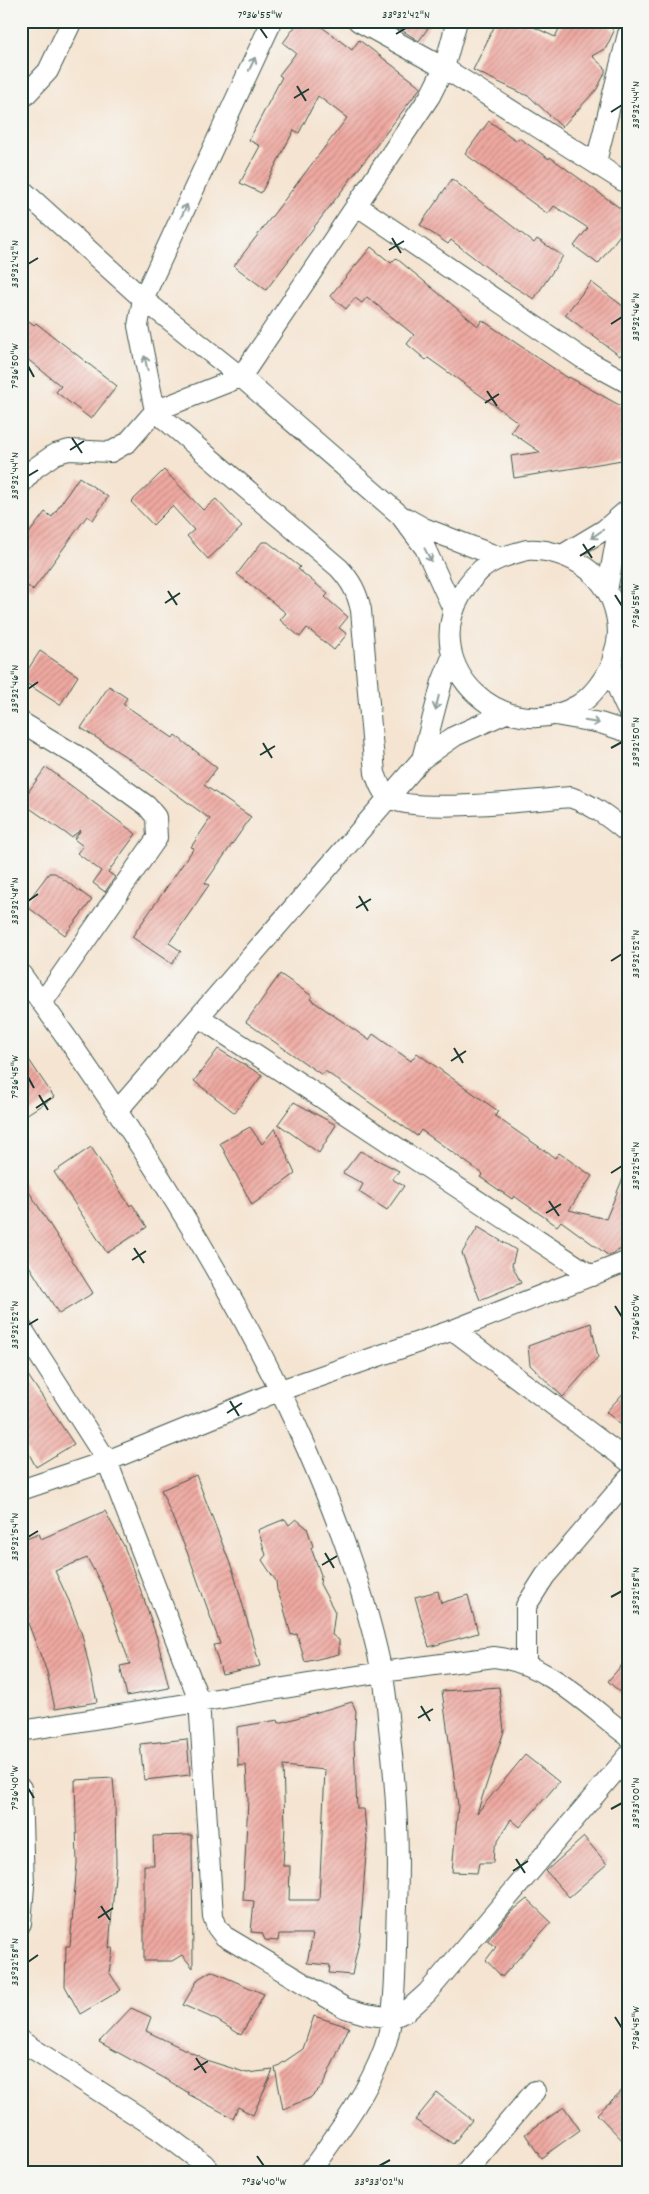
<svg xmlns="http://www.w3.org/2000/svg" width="649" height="2194" font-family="Dekko,sans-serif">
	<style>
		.building { fill: url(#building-hatch); fill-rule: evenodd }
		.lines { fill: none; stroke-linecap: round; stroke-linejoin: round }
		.street-casing { stroke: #3f564c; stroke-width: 22 }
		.street { stroke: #fff; stroke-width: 20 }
		.oneway { stroke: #8f9e9a }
		.ticks { fill: none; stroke: #1f3d34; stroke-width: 2 }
		.neatline { fill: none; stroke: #1f3d34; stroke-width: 2 }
		.ticks-label { font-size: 12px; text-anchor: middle; fill: #1f3d34 }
	</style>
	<defs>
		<pattern id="building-hatch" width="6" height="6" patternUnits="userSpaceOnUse" patternTransform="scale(1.25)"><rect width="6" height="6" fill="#efa9a1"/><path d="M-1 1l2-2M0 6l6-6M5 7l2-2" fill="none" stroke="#c18b84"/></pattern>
	</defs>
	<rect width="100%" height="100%" fill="#f6f6f2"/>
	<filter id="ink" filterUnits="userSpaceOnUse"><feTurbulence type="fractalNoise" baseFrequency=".02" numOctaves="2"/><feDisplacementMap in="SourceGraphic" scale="10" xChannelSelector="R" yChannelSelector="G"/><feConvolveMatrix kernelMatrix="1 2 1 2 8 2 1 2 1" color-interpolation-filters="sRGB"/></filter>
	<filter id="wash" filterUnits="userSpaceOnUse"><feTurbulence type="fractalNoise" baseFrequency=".0096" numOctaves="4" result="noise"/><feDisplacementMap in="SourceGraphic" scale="20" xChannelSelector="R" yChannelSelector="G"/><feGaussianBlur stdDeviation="1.12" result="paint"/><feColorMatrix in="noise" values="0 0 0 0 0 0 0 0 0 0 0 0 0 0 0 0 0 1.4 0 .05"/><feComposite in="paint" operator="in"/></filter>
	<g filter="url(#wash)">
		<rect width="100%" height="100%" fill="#f5e4d1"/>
		<g id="blocks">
			<path class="building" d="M299 21H314L352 50 359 40 421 87 266 290 234 266 347 118 318 96 299 133 294 130 261 193 240 183 260 146 249 140 282 77 279 75 296 53 283 43Z
				M387 21H433L419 41Z
				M497 21H521L555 37 563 21H604L614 31 606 48 592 56 605 68V73L597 89 562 127 530 97 473 70Z
				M489 121 517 141 519 138 549 159 550 157 628 214V224L598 264 574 246 588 228 554 206 548 214 465 154Z
				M452 179 534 243 537 239 563 256 534 299 503 280 451 240 448 244 420 225Z
				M371 247 391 263 396 258 478 326 482 320 568 378 569 377 628 410V459L514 478 511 456 540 452 511 432 518 422 428 358 426 360 407 344 414 335 367 297 362 303 355 298 346 309 330 296Z
				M591 282 628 310V345L620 356 565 315Z
				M21 315 34 325 36 323 117 386 91 419 56 392 61 386 21 354Z
				M164 470 203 510 216 499 242 527 208 559 187 536 194 530 172 506 153 525 131 502Z
				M79 477 108 497 93 520 87 516 33 590 21 581V544L45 512 52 517Z
				M262 542H268L300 567 298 569 328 594 325 597 348 617 339 628 347 634 334 650 307 628 300 637 280 620 286 613 237 574Z
				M40 651 78 676 60 705 21 680Z
				M109 686 127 698 123 704 173 738 175 735 217 768 204 785 251 817 205 883 209 885 169 943 181 951 172 964 132 937 194 848 191 847 210 819 128 758 81 728Z
				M46 767 136 834 108 872 115 877 105 892 93 883 101 871 77 853 83 846 74 839 81 830 71 837 21 802Z
				M49 873H55L92 900 65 935 25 905Z
				M280 974 312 996 310 999 369 1040 373 1034 411 1061 417 1053 498 1111 495 1116 555 1158 559 1153 592 1176 569 1210 606 1219 628 1166V1245L609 1256 561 1221 557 1226 514 1196 512 1199 480 1177 483 1174 421 1130 417 1136 325 1071 322 1075 246 1022Z
				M21 1048 54 1097 21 1118Z
				M218 1049 262 1075 235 1113 194 1081Z
				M294 1102 336 1125 319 1153 278 1124Z
				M250 1127 262 1144 275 1128 295 1174 252 1205 220 1143Z
				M91 1147 130 1206 132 1204 147 1227 107 1253 54 1172Z
				M360 1151 399 1171 392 1179 404 1186 387 1210 359 1192 363 1184 343 1173Z
				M21 1179 93 1293 59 1314 21 1253Z
				M478 1227 516 1250 512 1265 521 1283 480 1300 462 1253Z
				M591 1323 598 1357 563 1397 530 1365 528 1346Z
				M21 1365 74 1444 36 1467 21 1439Z
				M628 1388V1431L606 1412Z
				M196 1475 234 1574 260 1666 222 1674 213 1645 220 1644 190 1559 161 1490Z
				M105 1511 124 1546 144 1599 157 1638 169 1688 127 1696 120 1666 130 1664 102 1585 87 1558 55 1571 69 1601 82 1635 97 1702 55 1709 47 1672 21 1605V1540L39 1533 41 1539Z
				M285 1519 289 1525 296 1519 307 1528 313 1546 311 1548 321 1575 320 1584 335 1612 332 1635 339 1640V1654L305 1662 297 1634 291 1635 283 1605 277 1590 276 1581 262 1560 266 1555 258 1530Z
				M438 1591 441 1603 468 1595 478 1633 429 1647 415 1597Z
				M628 1658V1700L608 1681Z
				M499 1687 504 1731 477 1813 525 1755 559 1782 520 1827 511 1819 494 1848 493 1863H479L477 1873 452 1872 458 1805 442 1691Z
				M352 1702 356 1711 354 1744 357 1809H364L367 1840 360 1936 352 1975 329 1973 330 1965 307 1963 313 1934H279L278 1941 265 1940 262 1933 251 1932 254 1901 243 1900 248 1800 246 1765 238 1766 237 1727 278 1720 279 1723ZM283 1766 325 1770 319 1900H289L290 1866H283L285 1826Z
				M187 1739 190 1775 144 1780 140 1744Z
				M113 1778 115 1803 116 1863 109 1948H113L109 1972 121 1990 80 2014 65 1986 66 1946H70L77 1863 75 1780Z
				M192 1835 193 1968 182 1955 172 1961H144V1865H154L153 1836Z
				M584 1837 607 1864 569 1897 546 1871Z
				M527 1899 551 1922 502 1977 486 1960 496 1947 487 1941 511 1912Z
				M211 1971 264 1994 241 2035 217 2020 183 2005 198 1979Z
				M131 2008 151 2017 146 2031 209 2061 247 2073 273 2070 253 2115 238 2107 233 2118 188 2094 189 2093 164 2078 99 2042Z
				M314 2016 349 2027 323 2085 310 2098 283 2109 275 2068 303 2049Z
				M628 2085V2146L597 2114Z
				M437 2093 472 2120 453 2144 415 2120Z
				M564 2107 580 2130 541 2158 525 2134Z"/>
		</g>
	</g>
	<g filter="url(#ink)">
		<use href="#blocks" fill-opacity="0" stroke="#3f564c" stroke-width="1"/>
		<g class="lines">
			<defs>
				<path id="street" d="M272 21 143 299 138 326 155 411 339 568C351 581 357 592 361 610L375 773C378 781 381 791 388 797 409 815 537 800 570 797 593 805 609 817 628 833
					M358 21 444 68 628 184
					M21 100 48 71 72 21
					M596 162 628 34
					M21 189 143 299 241 377 400 515 425 548 453 609
					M356 205 582 358 628 383
					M21 484 35 468 55 454 69 450 111 452 128 442 155 411 241 377 430 96 444 68 457 21
					M406 518 424 528 499 557
					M564 554 604 530 626 511
					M607 591 616 541 628 512
					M612 665C603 680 593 696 578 705 505 748 418 669 461 595 478 565 495 558 527 550 533 549 539 550 546 551 571 556 593 568 607 591 615 605 620 626 617 642 616 649 612 657 612 664 612 675 622 701 628 711
					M555 715 600 723 628 732
					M21 722 84 760 147 806 156 817 157 838 42 1003
					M422 759 442 682 452 657
					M21 974C130 1123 232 1280 307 1449 338 1520 365 1592 381 1668 386 1687 387 1707 389 1727 396 1786 400 1845 397 1905 395 1947 398 2011 384 2049 367 2095 337 2134 309 2173
					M199 1017 592 1276
					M118 1110 422 759 455 736 506 713
					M21 1327 107 1461 199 1700 213 1916 217 1927 224 1936 345 2008 365 2014 392 2018 407 2011 427 1993 628 1756
					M453 1330 628 1461
					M21 1490 107 1461 281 1390 453 1330 628 1261
					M526 1664V1606L545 1576 628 1479
					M21 1731 382 1672 494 1657C546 1662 588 1706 628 1736
					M21 1788 24 1886 21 1923
					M21 2041 158 2129 204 2164 212 2173
					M465 2173 535 2091"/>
			</defs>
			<use href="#street" class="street-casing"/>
			<use href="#street" class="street"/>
		</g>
		<defs><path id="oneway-shaft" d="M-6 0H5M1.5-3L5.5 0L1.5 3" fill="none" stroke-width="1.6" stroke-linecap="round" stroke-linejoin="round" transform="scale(1.25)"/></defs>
		<g class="oneway">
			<use href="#oneway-shaft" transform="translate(252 64) rotate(-65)"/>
			<use href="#oneway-shaft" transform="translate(184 211) rotate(-65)"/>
			<use href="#oneway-shaft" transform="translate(146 363) rotate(-102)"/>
			<use href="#oneway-shaft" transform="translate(597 534) rotate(145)"/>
			<use href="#oneway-shaft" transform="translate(428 555) rotate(62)"/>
			<use href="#oneway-shaft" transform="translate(437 703) rotate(104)"/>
			<use href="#oneway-shaft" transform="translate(592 722) rotate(10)"/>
		</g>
	</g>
	<path class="ticks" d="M260 28 267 38M396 34 406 28M297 86 306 101M294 98 309 89M611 112 622 105M392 238 401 253M389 250 404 241M28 264 38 258M611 324 622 317M28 366 34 377M487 391 497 406M485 403 499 394M72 438 82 453M70 450 84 441M28 476 38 470M583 544 592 558M580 556 595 546M168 591 177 605M615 595 622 606M165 603 180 593M28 689 38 682M263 743 272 758M611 748 622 742M260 755 275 746M359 896 368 911M28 901 38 894M356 908 371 899M611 961 622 954M454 1048 463 1063M451 1061 466 1051M28 1077 34 1088M39 1095 48 1110M36 1108 51 1098M611 1173 622 1166M549 1201 559 1216M546 1213 561 1204M134 1248 144 1263M132 1260 146 1251M615 1306 622 1317M28 1325 38 1319M230 1401 239 1416M227 1413 242 1403M28 1537 38 1531M325 1553 334 1568M322 1565 337 1556M611 1597 622 1591M421 1706 430 1721M418 1718 433 1709M28 1788 34 1798M611 1809 622 1803M516 1859 525 1873M513 1871 528 1861M101 1906 110 1920M98 1918 113 1908M28 1962 38 1955M615 2017 622 2028M196 2058 206 2073M194 2070 208 2061M257 2156 264 2166M379 2166 390 2160"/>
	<rect width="649" height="2194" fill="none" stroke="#f6f6f2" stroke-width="55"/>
	<rect x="28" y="28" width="594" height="2138" class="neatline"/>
	<g class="ticks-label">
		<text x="260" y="18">7°36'55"W</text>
		<text x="406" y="18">33°32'42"N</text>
		<text transform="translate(635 105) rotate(-90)" y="4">33°32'44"N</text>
		<text transform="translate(14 264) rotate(-90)" y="4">33°32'42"N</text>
		<text transform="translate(635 317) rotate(-90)" y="4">33°32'46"N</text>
		<text transform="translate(14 366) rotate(-90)" y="4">7°36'50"W</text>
		<text transform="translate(14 476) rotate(-90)" y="4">33°32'44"N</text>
		<text transform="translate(635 606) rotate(-90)" y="4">7°36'55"W</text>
		<text transform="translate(14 689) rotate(-90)" y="4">33°32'46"N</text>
		<text transform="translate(635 742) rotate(-90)" y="4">33°32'50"N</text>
		<text transform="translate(14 901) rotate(-90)" y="4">33°32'48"N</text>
		<text transform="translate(635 954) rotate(-90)" y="4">33°32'52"N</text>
		<text transform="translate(14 1077) rotate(-90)" y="4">7°36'45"W</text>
		<text transform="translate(635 1166) rotate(-90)" y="4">33°32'54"N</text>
		<text transform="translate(635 1317) rotate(-90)" y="4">7°36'50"W</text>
		<text transform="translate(14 1325) rotate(-90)" y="4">33°32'52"N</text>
		<text transform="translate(14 1537) rotate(-90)" y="4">33°32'54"N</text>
		<text transform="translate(635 1591) rotate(-90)" y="4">33°32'58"N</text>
		<text transform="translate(14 1788) rotate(-90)" y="4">7°36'40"W</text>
		<text transform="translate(635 1803) rotate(-90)" y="4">33°33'00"N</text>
		<text transform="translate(14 1962) rotate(-90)" y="4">33°32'58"N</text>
		<text transform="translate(635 2028) rotate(-90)" y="4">7°36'45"W</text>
		<text x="264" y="2185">7°36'40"W</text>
		<text x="379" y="2185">33°33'02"N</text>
	</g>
</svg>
